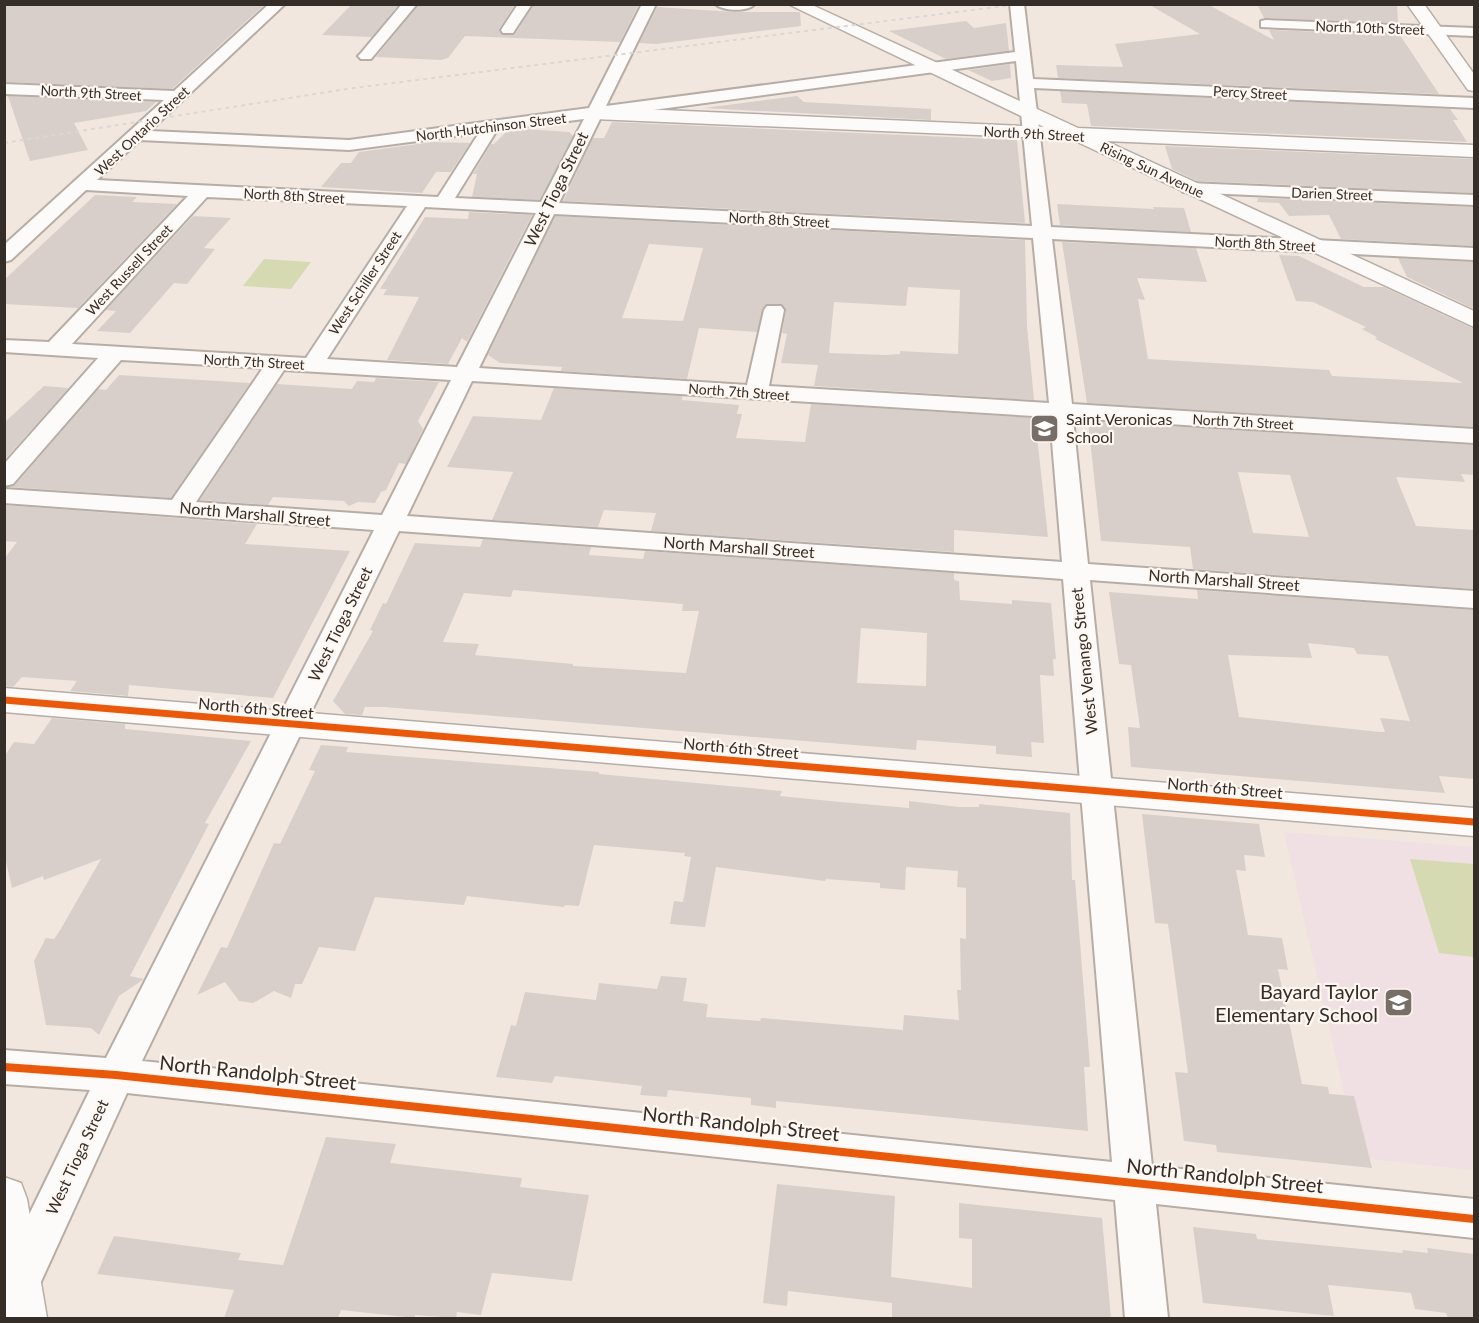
<svg xmlns="http://www.w3.org/2000/svg" width="1479" height="1323" font-family="Lato,sans-serif">
	<style>
		.education { fill: #f0dfe3 }
		.green { fill: #d5dab3 }
		.building { fill: #d8cfca; fill-rule: evenodd }
		.lines { fill: none; stroke-linecap: round; stroke-linejoin: round }
		.minor-casing { stroke: #b6ada6; stroke-width: 4 }
		.tertiary-casing { stroke: #b6ada6; stroke-width: 3 }
		.secondary-casing { stroke: #b6ada6; stroke-width: 3 }
		.minor { fill: #fdfbfa; fill-rule: evenodd }
		.tertiary { fill: #fdfbfa; fill-rule: evenodd }
		.secondary { fill: #fdfbfa; fill-rule: evenodd }
		.rail { stroke: #dad7d4; stroke-width: 2; stroke-dasharray: 4 4; stroke-linecap: butt }
		.cycleway-far1-casing { stroke: #fef6f0; stroke-width: 10 }
		.cycleway-casing { stroke: #fef6f0; stroke-width: 12 }
		.cycleway-far1 { stroke: #e8590c; stroke-width: 7 }
		.cycleway { stroke: #e8590c; stroke-width: 8 }
		.labels { text-anchor: middle; stroke-width: 4.5; stroke-linejoin: round; paint-order: stroke }
		.far-street-label { font-size: 14px; fill: #352d28; stroke: #fef6f0 }
		.street-label { font-size: 16px; fill: #352d28; stroke: #fef6f0 }
		.poi-label { font-size: 16px; fill: #352d28; stroke: #fef6f0; text-anchor: start }
		.near-poi-label { font-size: 20px; fill: #352d28; stroke: #fef6f0; text-anchor: end }
		.near-street-label { font-size: 20px; fill: #352d28; stroke: #fef6f0 }
	</style>
	<rect width="100%" height="100%" fill="#f2e7df"/>
	<path class="education" d="M1284 832 1474 847V1170L1359 1158Z"/>
	<path class="green" d="M264 259 311 262 291 289 243 286Z
		M1410 859 1474 864V957L1439 953Z"/>
	<path class="building" d="M4 4H265L172 89 4 82Z
		M352 4H399L372 37 322 35Z
		M419 4H515L499 29 503 35 515 34 534 4 638 6 620 42 465 36 448 58 441 60 376 57Z
		M1148 4H1207L1274 40 1269 30 1400 35 1439 94 1058 78 1056 65 1123 67 1115 44 1200 34Z
		M1257 4H1397L1398 23 1264 18Z
		M657 7 735 12H800L801 26 656 44 639 43Z
		M966 21 974 28 1006 23 1009 51 946 59 889 31Z
		M1010 64 1011 78 992 81 968 70Z
		M1060 91 1450 109 1458 120H1453L1467 142 1091 126 1087 104 1062 103Z
		M8 96 156 102 146 111 74 123 88 150 30 161Z
		M797 96 804 102 931 109V120L704 108Z
		M612 122 1017 140 1025 223 563 201 593 138H604Z
		M524 129 569 132 573 136 540 200 472 197 477 174H473L491 144H494L507 131Z
		M433 142 470 143 451 172H436L422 193 321 187 341 163H351L359 152Z
		M1165 146 1474 159V193L1197 181 1172 169Z
		M95 195 137 197 132 202 177 204 78 308 4 304V280Z
		M1258 198 1474 207V246L1341 239 1329 215 1289 216 1279 203 1257 202Z
		M1057 204 1154 209 1153 207 1184 208 1191 232 1060 225Z
		M469 212 532 215 467 342 462 338 448 364 387 360 419 297 383 295 387 289H380L425 217 468 219Z
		M193 216 231 218 204 248 215 249 187 284 174 283 130 333 97 331 116 311 106 310Z
		M555 216 1025 240 1027 326 1034 400 814 386 818 365 781 363 787 334 782 333 786 310 781 304 765 305 757 332 699 328 687 379 561 371 562 367 500 363 488 355ZM649 244 703 248 683 321 622 318ZM908 287 960 290 958 354 900 351V354L886 355 829 353 834 302 906 306Z
		M1062 242 1196 248 1207 282 1137 278 1145 300 1138 299 1148 359 1329 370 1332 376 1463 383 1375 339 1377 338 1375 336 1362 329 1366 327 1313 302 1296 301 1279 255 1299 256 1364 287H1384L1474 329V427L1087 403Z
		M1398 258 1474 262V309L1407 277Z
		M119 375 250 383 171 498 9 487 15 485 98 389 106 390Z
		M376 378 439 382 418 421 423 429 406 464 399 463 386 490 381 492 375 503 358 502 349 506 344 501 273 497 268 505 200 500 277 384 352 389 357 381 374 382Z
		M44 386 69 388 4 460V423Z
		M554 388 682 396V400L739 405 737 414H742L736 438 805 442 811 404 1035 418 1048 537 954 530V552L651 531 656 513 604 510 598 527 492 520 513 472 447 467 473 416 541 420Z
		M1088 421 1474 445V475L1461 474 1465 482 1396 477 1416 526 1474 530V589L1193 569 1190 547 1101 541ZM1238 472 1290 475 1309 537 1253 533Z
		M4 505 257 524 245 544 350 551 273 698 129 685 128 696 70 691 77 681 22 677 13 687 4 686V559L17 542 4 541Z
		M483 539 591 547 589 555 643 559 645 551 954 573V580L959 581 960 600 1012 604V600L1051 603 1056 659H1053L1054 676 1040 675 1044 743 1031 742 1032 757 996 754V746L917 740 916 750 384 707H365L362 715 345 714 333 701 373 631 370 630 383 603 386 604 415 543 480 547ZM513 590 683 604 682 611H699L686 673 573 666V664L475 655 479 644 443 642 464 593 511 597ZM861 628 927 633 926 686 857 683Z
		M1197 590 1474 610V779L1439 776 1445 793 1131 767 1128 727 1140 728 1131 665 1119 664 1109 592 1198 599ZM1308 643 1354 648 1357 654 1388 656 1410 721 1380 718 1385 732H1380L1239 717 1228 655 1312 658Z
		M52 718 125 724V729L251 741 205 823 209 824 130 976 144 979 119 996 99 1035 91 1028 46 1025 34 961 46 938 54 939 59 932 101 859 44 880 43 876 12 888 4 853V757L14 742 34 744Z
		M321 745 348 747 346 752 599 772V774L782 791 780 796 840 802 909 808V801L959 807H979V804L1070 813 1072 880H1075L1090 1067H1084L1088 1131 776 1101V1108L751 1105V1098L668 1090 667 1097 640 1095 642 1086 555 1076 552 1083 496 1077 511 1025 516 1026 525 992 596 1000 599 983 657 989 661 976 687 978 683 1001 708 1004 706 1017 760 1021 761 1018 903 1030 904 1015 959 1020 957 990H961L960 938 966 939V888L957 887 958 871 906 867 905 890 880 888V883L826 879 825 881 716 867 705 927 670 924 674 901 683 902 691 857 684 856 685 853 594 845 579 906 565 905 564 907 467 896 464 905 375 897 355 951 319 947 302 984H295L291 998 274 991 253 1003 239 1001 225 982 197 995 221 947 227 948 274 843 280 844 315 771 309 770Z
		M1142 814 1259 824 1265 857 1244 855 1246 871 1236 870 1248 935 1282 938 1288 970 1278 969 1302 1084 1328 1087 1329 1094 1354 1096 1372 1168 1217 1152 1216 1145 1184 1141 1175 1072 1188 1073 1168 924 1155 923Z
		M326 1137 396 1144 390 1163 522 1178 520 1187 589 1195 572 1281 492 1273 481 1315 457 1312 456 1318 415 1315V1318L341 1310 338 1318H224L234 1290 97 1274 114 1236 241 1253 238 1260 283 1265Z
		M777 1184 895 1196 891 1277 966 1287 972 1288V1239L959 1238V1203L1102 1218 1111 1318H892V1303L788 1291 787 1306 763 1303Z
		M1193 1227 1256 1234 1257 1239 1403 1253 1402 1250 1428 1253 1427 1248 1474 1254V1318H1448L1446 1313 1415 1309 1411 1293 1328 1285 1334 1316 1203 1303Z"/>
	<g class="lines">
		<defs>
			<path id="minor" d="M269 4H285L150 131 349 140 589 108 642 4H656L606 106 1015 52 1010 4H1024L1033 79 1474 98V108L1034 88 1051 227 1474 248V260L1052 239 1072 404 1474 429V443L1073 418 1088 564 1474 591V608L1090 580 1152 1166 1474 1199V1238L1156 1204 1168 1318H1125L1115 1200 127 1093 34 1297 19 1303 4 1297V1266L90 1090 4 1084V1050L106 1058 374 530 4 503V489L172 500 263 368 121 360 13 484 4 486V464L98 358 4 352V340L49 342 188 196 86 190 11 260 4 262V245L164 100 4 94V84L174 91ZM1016 61 1032 226 559 203 601 117ZM584 119 541 202 455 198 497 130ZM479 133 438 197 97 180 140 140 349 150ZM207 197 407 206 306 358 72 344ZM425 207 536 213 457 367 327 359ZM554 214 1033 238 1049 403 769 386 784 310 781 306H767L764 310 747 385 479 368ZM284 370 451 380 382 515 196 502ZM472 381 1050 417 1062 562 407 516ZM399 531 1063 579 1112 1162 142 1061Z
				M402 4H417L371 59H361L358 56 361 53Z
				M518 4H532L513 33H503L501 30Z
				M715 4H754V5C746 12 723 11 715 4Z
				M1266 20 1474 28V36L1261 27V21Z
				M1189 183 1474 195V205L1183 192 1180 188Z"/>
			<path id="tertiary" d="M788 4H810L1078 128 1474 145V157L1106 141 1474 311V327L1071 139 594 119 585 113 594 107 1044 127Z
				M4 688 1474 808V836L4 712Z
				M4 1177 21 1183 27 1199 47 1318H4Z"/>
			<path id="secondary" d="M1407 4H1424L1474 74V91L1468 90Z"/>
		</defs>
		<use href="#minor" class="minor-casing"/>
		<use href="#tertiary" class="tertiary-casing"/>
		<use href="#secondary" class="secondary-casing"/>
		<use href="#minor" class="minor"/>
		<use href="#tertiary" class="tertiary"/>
		<use href="#secondary" class="secondary"/>
		<path class="rail" d="M4 143 353 88 1020 4"/>
		<defs>
			<path id="cycleway-far1" d="M4 700 1474 822"/>
			<path id="cycleway" d="M4 1067 116 1075 1474 1219"/>
		</defs>
		<use href="#cycleway-far1" class="cycleway-far1-casing"/>
		<use href="#cycleway" class="cycleway-casing"/>
		<use href="#cycleway-far1" class="cycleway-far1"/>
		<use href="#cycleway" class="cycleway"/>
	</g>
	<defs>
		<symbol id="school-square" viewBox="-11 -11 22 22"><rect x="-9" y="-9" width="18" height="18" rx="4" fill="#776e68" stroke="#fef6f0"/><path d="M0-5L7-2L0 1L-7-2ZM-4 1L0 2.5L4 1V4Q0 6-4 4Z" fill="#fff"/></symbol>
	</defs>
	<g fill-rule="evenodd">
		<use href="#school-square" x="1028" y="412" width="33" height="33"/>
		<use href="#school-square" x="1382" y="986" width="33" height="33"/>
	</g>
	<g class="labels">
		<g class="far-street-label">
			<text transform="translate(1370 28) rotate(2)" y="5">North 10th Street</text>
			<text transform="translate(91 93) rotate(3)" y="5">North 9th Street</text>
			<text transform="translate(1250 93) rotate(3)" y="5">Percy Street</text>
			<text transform="translate(491 127) rotate(-7)" y="5">North Hutchinson Street</text>
			<text transform="translate(142 131) rotate(-43)" y="5">West Ontario Street</text>
			<text transform="translate(1034 134) rotate(3)" y="5">North 9th Street</text>
			<text transform="translate(1152 170) rotate(25)" y="5">Rising Sun Avenue</text>
			<text transform="translate(1332 194) rotate(2)" y="5">Darien Street</text>
			<text transform="translate(294 196) rotate(3)" y="5">North 8th Street</text>
			<text transform="translate(779 220) rotate(3)" y="5">North 8th Street</text>
			<text transform="translate(1265 244) rotate(3)" y="5">North 8th Street</text>
			<text transform="translate(129 270) rotate(-47)" y="5">West Russell Street</text>
			<text transform="translate(365 283) rotate(-57)" y="5">West Schiller Street</text>
			<text transform="translate(254 362) rotate(3)" y="5">North 7th Street</text>
			<text transform="translate(739 392) rotate(4)" y="5">North 7th Street</text>
			<text transform="translate(1243 422) rotate(3)" y="5">North 7th Street</text>
		</g>
		<g class="street-label">
			<text transform="translate(556 189) rotate(-64)" y="6">West Tioga Street</text>
			<text transform="translate(255 514) rotate(5)" y="6">North Marshall Street</text>
			<text transform="translate(739 547) rotate(4)" y="6">North Marshall Street</text>
			<text transform="translate(1224 580) rotate(4)" y="6">North Marshall Street</text>
			<text transform="translate(340 624) rotate(-64)" y="6">West Tioga Street</text>
			<text transform="translate(1084 661) rotate(-96)" y="6">West Venango Street</text>
			<text transform="translate(256 708) rotate(5)" y="6">North 6th Street</text>
			<text transform="translate(741 748) rotate(5)" y="6">North 6th Street</text>
			<text transform="translate(1225 788) rotate(5)" y="6">North 6th Street</text>
			<text transform="translate(77 1157) rotate(-65)" y="6">West Tioga Street</text>
		</g>
		<g class="poi-label">
			<text x="1066" y="425">Saint Veronicas<tspan x="1066" dy="18">School</tspan></text>
		</g>
		<g class="near-poi-label">
			<text x="1378" y="999">Bayard Taylor<tspan x="1378" dy="23">Elementary School</tspan></text>
		</g>
		<g class="near-street-label">
			<text transform="translate(258 1073) rotate(6)" y="7">North Randolph Street</text>
			<text transform="translate(741 1124) rotate(6)" y="7">North Randolph Street</text>
			<text transform="translate(1225 1176) rotate(6)" y="7">North Randolph Street</text>
		</g>
	</g>
	<rect width="1479" height="1323" fill="none" stroke="#352d28" stroke-width="12"/>
</svg>
